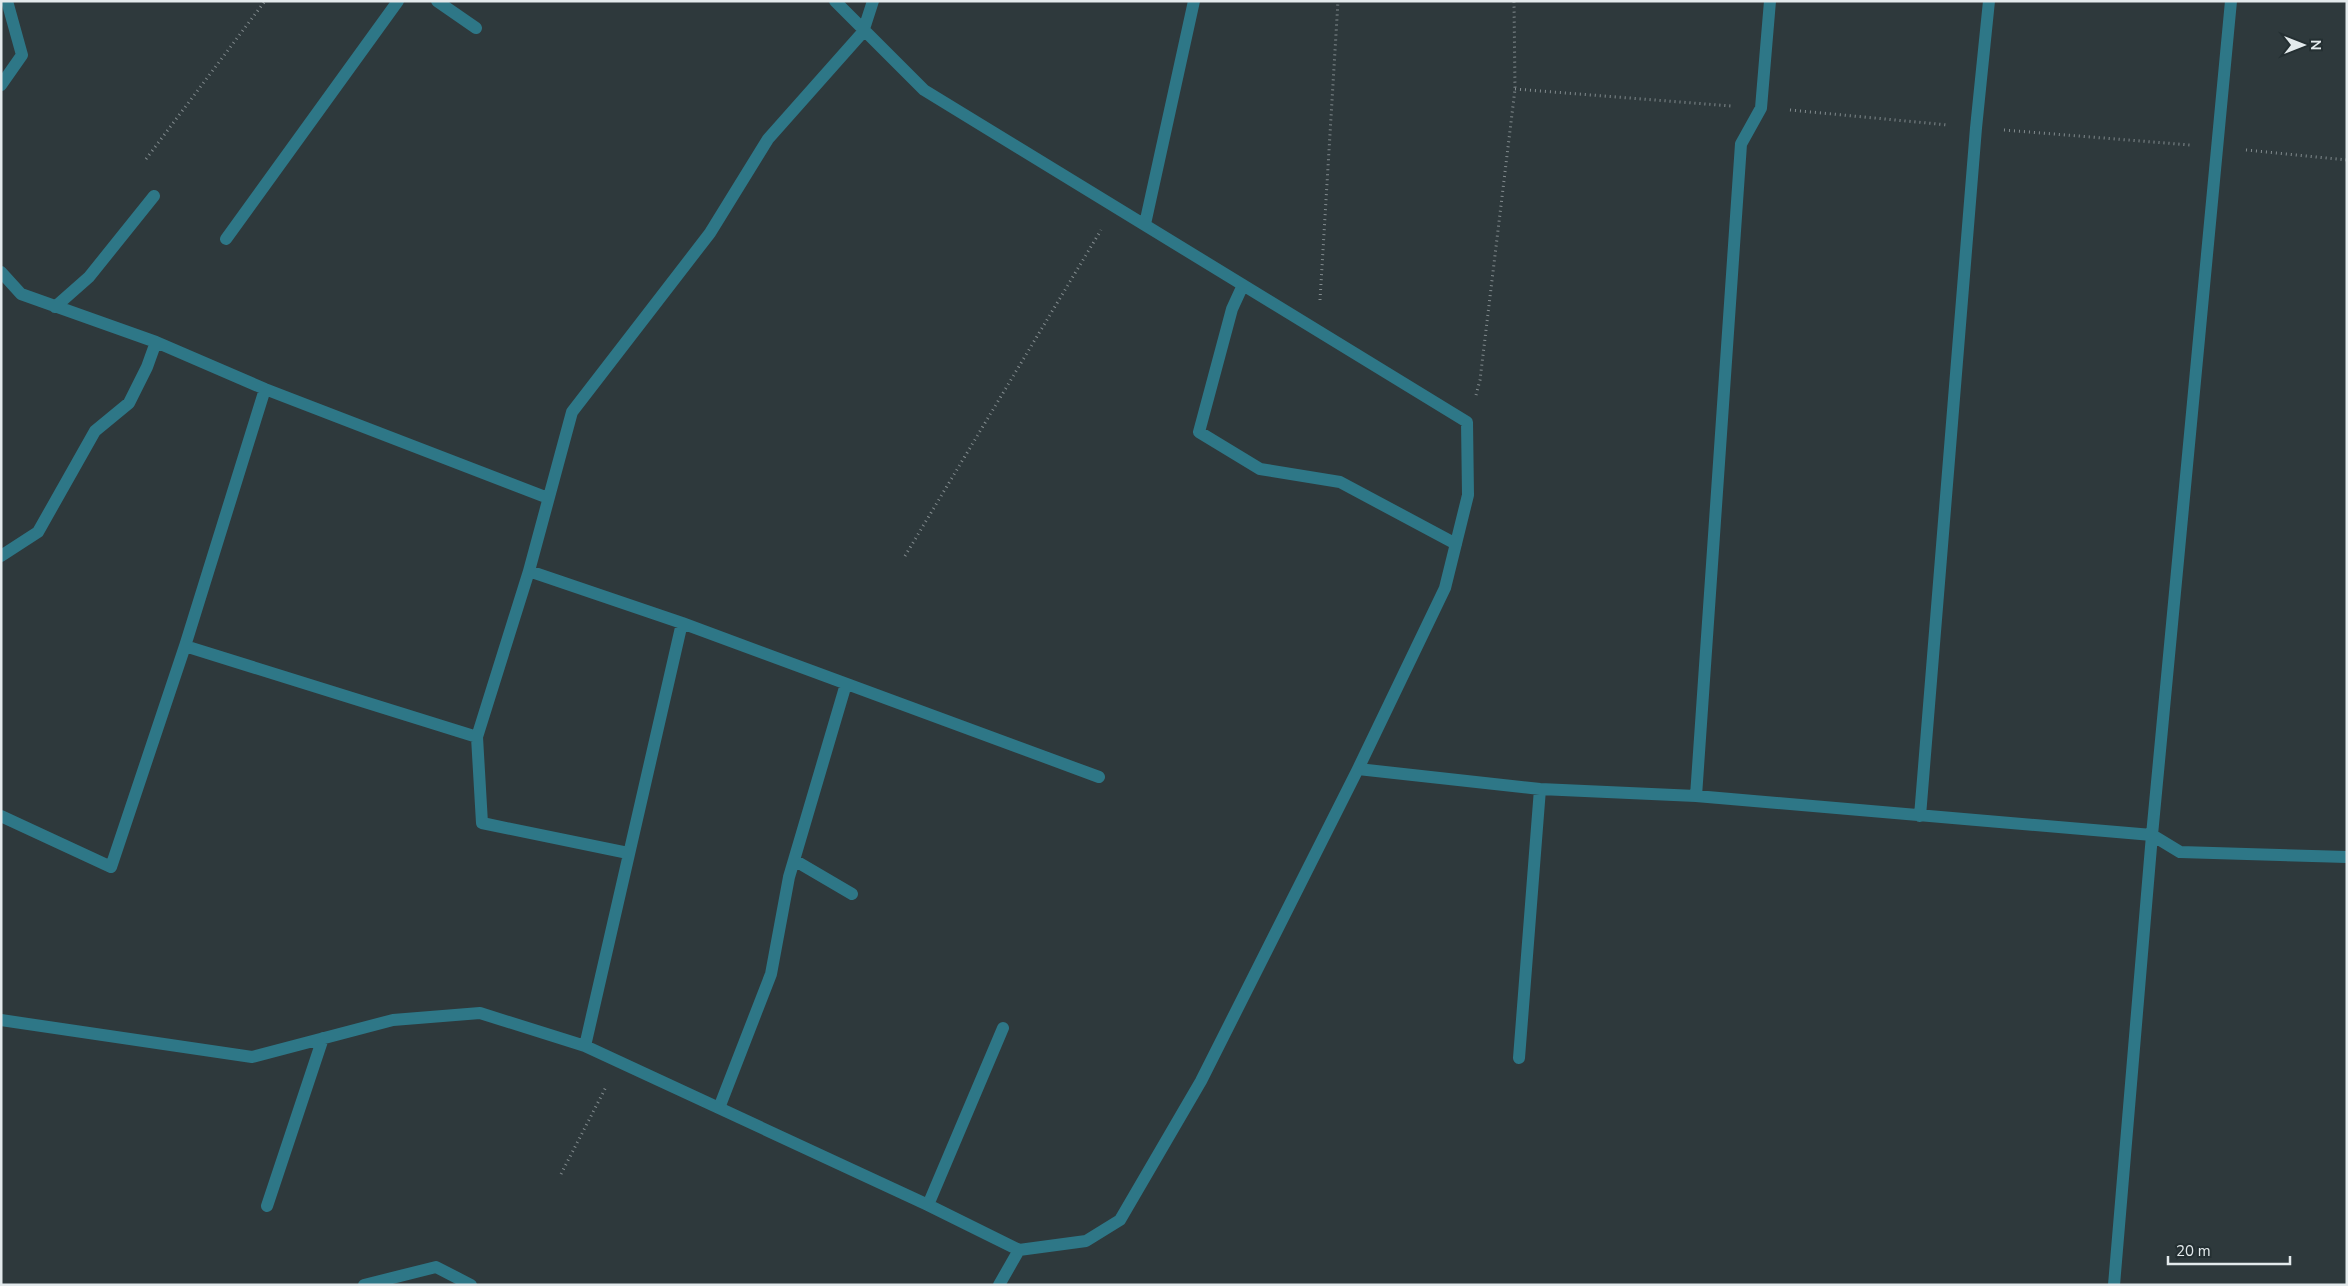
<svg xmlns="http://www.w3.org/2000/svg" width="2348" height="1286" font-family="'Nunito Sans',sans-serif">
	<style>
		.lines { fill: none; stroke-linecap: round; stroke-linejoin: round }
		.path { stroke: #828b8e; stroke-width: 3; stroke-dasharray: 1 4; stroke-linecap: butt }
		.service { stroke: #2e7787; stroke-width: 12 }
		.minor { stroke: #2e7787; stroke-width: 12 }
	</style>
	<rect width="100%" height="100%" fill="#2e393c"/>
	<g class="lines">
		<path class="path" d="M1515 89 1731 106
			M1790 110 1948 125
			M2004 130 2190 145
			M2246 150 2347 160
			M146 159 265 1
			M1320 300 1338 1
			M1476 395 1480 380 1515 89 1514 1
			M905 556 1101 230
			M561 1174 606 1087"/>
		<path class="service" d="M364 1285 436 1267 471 1285"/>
		<path class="minor" d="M437 1 476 28
			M835 1 924 90 1467 422 1468 495 1445 588 1358 769 1201 1081 1120 1220 1086 1241 1019 1250 999 1285
			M1 85 22 55 7 1
			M1145 224 1194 1
			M226 239 398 1
			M1 272 21 294 156 342
			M1243 285 1232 309 1199 432 1260 469 1340 482 1456 544
			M55 307 89 277 154 196
			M1 556 38 532 95 431 129 403 147 367 156 342 265 389 548 498
			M529 571 682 623 1099 777
			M185 646 265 389
			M1358 769 1540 789 1696 796 2152 835 2180 852 2347 857
			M1696 796 1741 144 1761 108 1770 1
			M1 816 111 867 185 646 477 737
			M1920 816 1976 128 1989 1
			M628 853 482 823 477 737 529 571 572 412 710 233 768 139 863 32 873 1
			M794 860 852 894
			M1 1020 252 1057 393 1020 480 1013 585 1046 682 623
			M585 1046 928 1205 1019 1250
			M1519 1058 1540 789
			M719 1108 771 974 789 877 846 684
			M928 1205 1003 1028
			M267 1206 323 1038
			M2114 1285 2152 835 2231 1"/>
	</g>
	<rect width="2348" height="1286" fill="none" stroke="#e3eaec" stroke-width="5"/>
	<g transform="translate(2303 45) rotate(90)" stroke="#242f32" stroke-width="4" paint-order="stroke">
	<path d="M0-4L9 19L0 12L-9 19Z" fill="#e3eaec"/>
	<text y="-8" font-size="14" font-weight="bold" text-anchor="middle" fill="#e3eaec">N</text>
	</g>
	<path d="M2168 1256v8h122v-8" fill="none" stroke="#e3eaec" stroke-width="2.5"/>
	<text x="2176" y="1256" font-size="15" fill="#e3eaec" stroke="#242f32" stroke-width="4" paint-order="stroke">20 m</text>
</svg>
